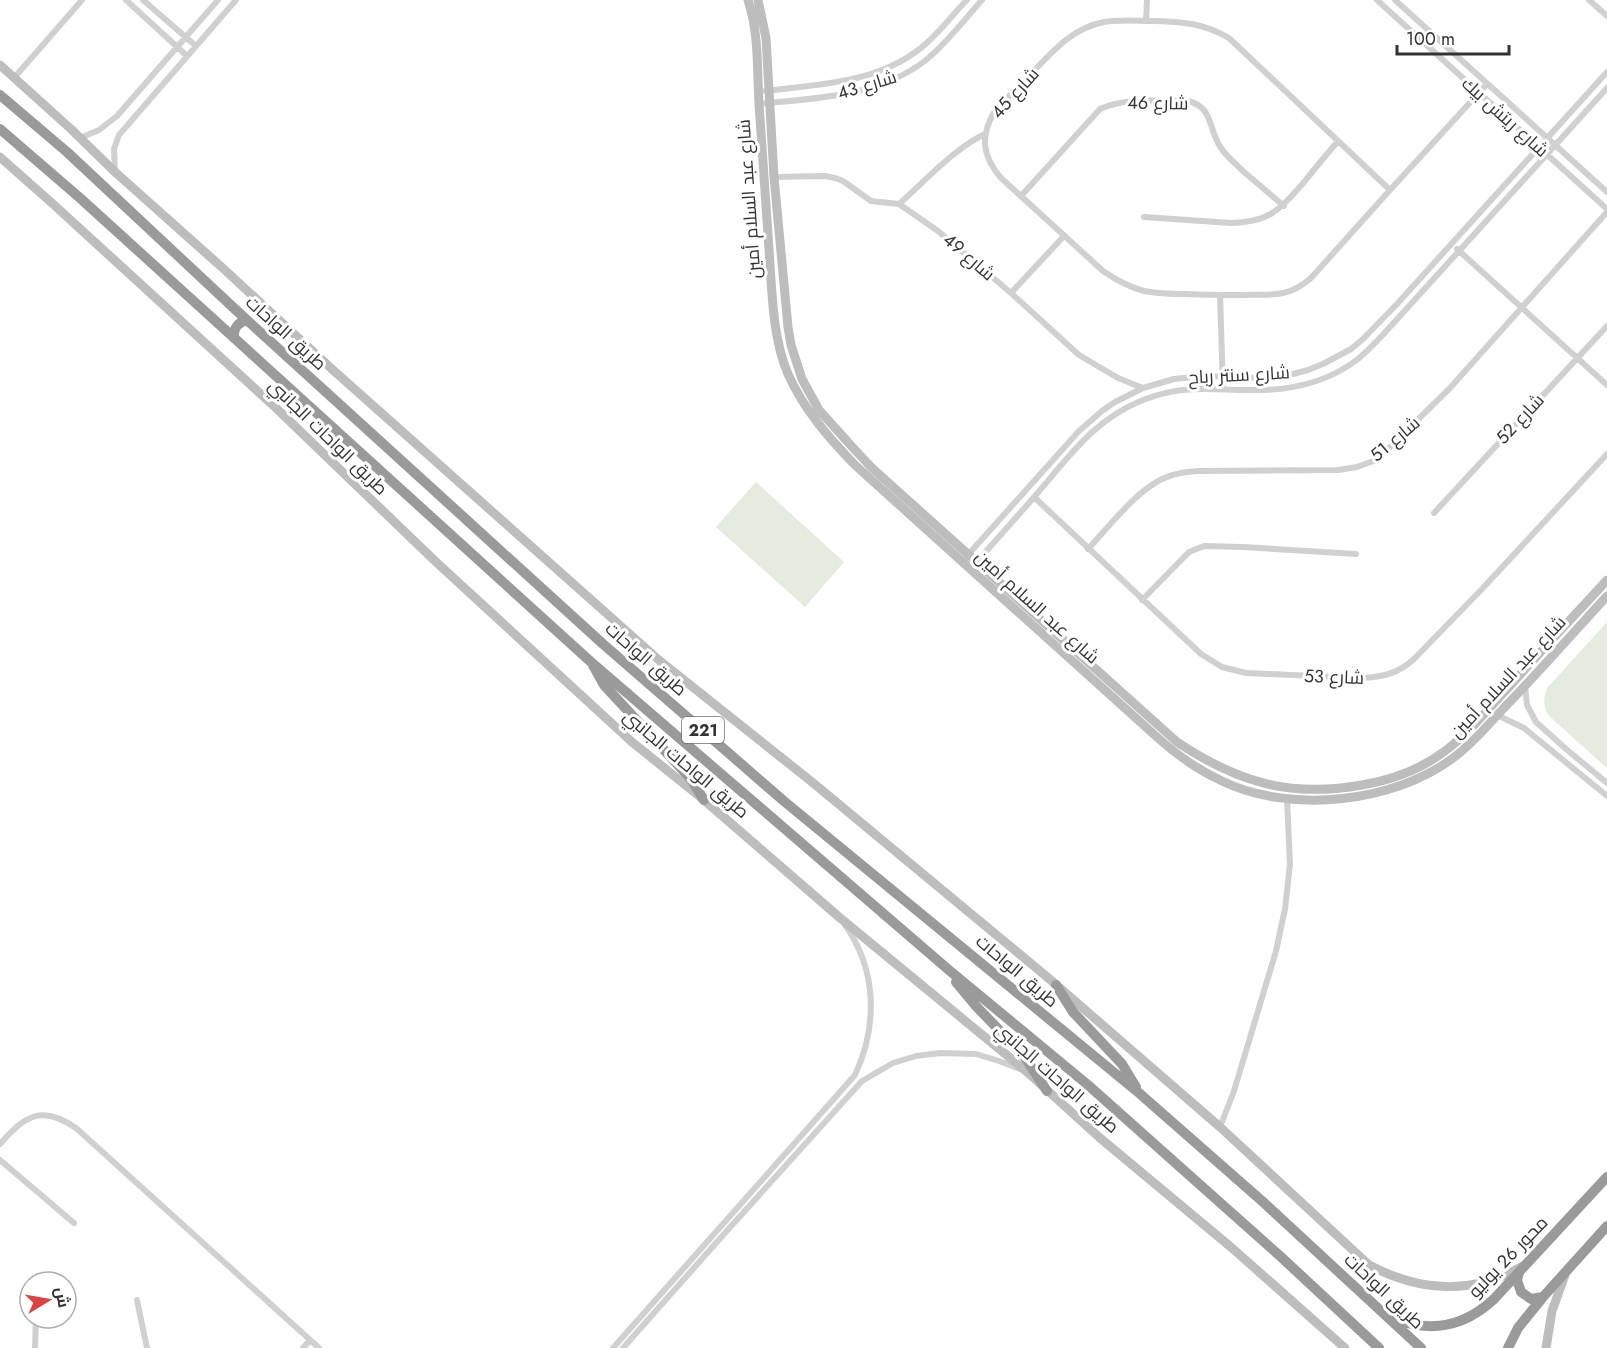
<svg xmlns="http://www.w3.org/2000/svg" width="1607" height="1348" font-family="Jost,Cairo,sans-serif">
	<style>
		.green { fill: #e5ebdf }
		.lines { fill: none; stroke-linecap: round; stroke-linejoin: round }
		.street { stroke: #d0d0d0; stroke-width: 6 }
		.secondary { stroke: #bdbdbd; stroke-width: 9 }
		.highway { stroke: #9a9a9a; stroke-width: 10 }
		.labels { text-anchor: middle; stroke-width: 6; stroke-linejoin: round; paint-order: stroke }
		.shield { fill: #fff; stroke: #707070; stroke-width: 1.5 }
		.shield-label { font-size: 16px; font-weight: bold; fill: #333 }
		.street-label { font-size: 18px; fill: #333; stroke: #fff }
	</style>
	<rect width="100%" height="100%" fill="#fff"/>
	<path class="green" d="M756 482 844 562 805 607 716 527Z
		M1607 622V768L1549 716C1543 706 1543 700 1547 688Z"/>
	<g class="lines">
		<path class="street" d="M126 0 187 56
			M143 0 196 46
			M1377 0 1607 209
			M1395 0 1607 192
			M1589 0 1607 16
			M1146 21 1147 0
			M14 78 82 0
			M765 91C823 84 884 83 929 41 943 28 954 13 967 0
			M759 104C816 98 879 97 926 60 947 43 964 20 982 0
			M80 138 99 130 117 116 218 0
			M115 172 114 149 119 135 236 0
			M774 177 825 176 835 178 843 181 871 201 899 204 938 231 1011 293 1079 355 1118 378 1143 388
			M1390 190 1311 278C1303 285 1294 291 1283 293 1270 296 1255 294 1241 295 1223 295 1204 295 1186 294 1172 294 1158 294 1144 291 1129 287 1116 280 1103 271L1001 178C983 157 980 138 993 114 1005 100 1018 87 1031 74 1053 51 1072 28 1104 22 1121 19 1138 21 1155 21 1184 22 1203 23 1229 38L1390 190 1487 84
			M1021 196 1100 109C1125 97 1161 101 1188 101 1214 107 1208 130 1221 148 1227 157 1236 164 1244 172 1257 183 1270 194 1284 206
			M899 204C924 182 956 147 985 134
			M1144 217 1231 223C1271 222 1280 209 1305 181 1316 167 1327 154 1338 141
			M1457 249 1607 385
			M1011 293 1064 236
			M1220 295 1223 389
			M1034 497 1201 654 1222 667 1246 673 1360 678C1383 677 1398 674 1415 658L1482 589 1607 454
			M1434 513 1607 326
			M1088 549C1109 527 1135 492 1162 479 1174 473 1186 472 1199 471L1338 470 1357 467 1376 460 1391 446 1450 388 1607 212
			M966 557 1079 431 1102 411 1115 402 1143 388 1174 379 1203 376 1261 378 1293 374 1308 370 1323 364 1351 349 1363 339 1397 304 1607 72
			M975 564C995 541 1015 519 1035 496 1069 457 1093 420 1143 400 1183 384 1210 390 1250 390 1288 391 1327 383 1358 359 1370 349 1380 338 1390 327L1607 88
			M1142 600 1189 552 1204 546 1243 547 1356 554
			M1525 686 1527 705 1536 722 1566 749 1607 783
			M1497 715 1524 728 1607 796
			M1220 1127 1234 1091 1276 951 1285 909 1290 864 1287 799
			M0 1144C25 1116 41 1104 76 1128L319 1348
			M0 1160 74 1223
			M137 1300 147 1348
			M35 1348 36 1318
			M303 1348 310 1340
			M613 1348 855 1075C878 1026 877 970 845 925
			M623 1348 724 1234 862 1081 893 1063 916 1056 940 1053 976 1054 999 1061 1020 1069"/>
		<path class="secondary" d="M748 0C759 33 757 69 759 104 762 152 766 200 769 249 772 289 772 337 788 374 804 410 829 438 855 465L1158 738C1177 755 1198 770 1222 781 1290 814 1393 803 1453 758 1472 744 1486 727 1502 710 1538 673 1572 634 1607 596
			M758 0 766 38 774 177 788 327 791 345 802 379 819 410 855 450 872 468 1177 742C1237 782 1290 798 1362 785 1392 780 1420 770 1445 751 1469 733 1488 709 1509 687 1541 651 1574 616 1607 580
			M0 65 72 130 115 172 226 271 333 370 660 661 812 782 1046 976 1220 1127 1369 1265C1420 1292 1473 1295 1523 1266
			M0 157 53 204 276 408 435 561 632 742 704 800 839 917 1026 1071 1100 1138 1232 1248 1345 1348
			M1546 1348 1552 1311 1565 1275"/>
		<path class="highway" d="M0 95 67 152 237 311 603 644 785 802 1139 1093 1262 1201 1421 1348
			M0 129 80 198 591 662 950 971 1088 1085 1280 1256 1379 1348
			M234 338C233 329 238 322 247 320
			M593 665 604 685 691 779 704 800
			M956 982 976 1006 1024 1056 1047 1091
			M1056 985 1073 1012 1122 1064 1136 1087
			M1519 1273 1517 1280 1521 1292 1531 1299 1543 1297
			M1391 1317C1429 1334 1464 1327 1494 1299L1607 1177
			M1508 1348 1518 1328 1543 1297 1607 1226"/>
	</g>
	<g class="labels">
		<rect class="shield" x="682" y="717" width="42" height="26" rx="4.5"/>
		<g class="shield-label">
			<text x="703" y="736">221</text>
		</g>
		<g class="street-label">
			<text transform="translate(867 85) rotate(-17)" y="6">شارع 43</text>
			<text transform="translate(1015 93) rotate(-48)" y="6">شارع 45</text>
			<text transform="translate(1158 103) rotate(1)" y="6">شارع 46</text>
			<text transform="translate(1505 117) rotate(42)" y="6">شارع ريتش بيك</text>
			<text transform="translate(749 199) rotate(-94)" y="6">شارع عبد السلام أمين</text>
			<text transform="translate(969 257) rotate(41)" y="6">شارع 49</text>
			<text transform="translate(286 333) rotate(42)" y="6">طريق الواحات</text>
			<text transform="translate(1239 375) rotate(-3)" y="6">شارع سنتر رباح</text>
			<text transform="translate(1520 419) rotate(-47)" y="6">شارع 52</text>
			<text transform="translate(328 437) rotate(44)" y="6">طريق الواحات الجانبي</text>
			<text transform="translate(1395 439) rotate(-40)" y="6">شارع 51</text>
			<text transform="translate(1037 607) rotate(42)" y="6">شارع عبد السلام أمين</text>
			<text transform="translate(646 659) rotate(41)" y="6">طريق الواحات</text>
			<text transform="translate(1334 677) rotate(2)" y="6">شارع 53</text>
			<text transform="translate(1508 677) rotate(-47)" y="6">شارع عبد السلام أمين</text>
			<text transform="translate(686 764) rotate(40)" y="6">طريق الواحات الجانبي</text>
			<text transform="translate(1017 971) rotate(40)" y="6">طريق الواحات</text>
			<text transform="translate(1057 1078) rotate(41)" y="6">طريق الواحات الجانبي</text>
			<text transform="translate(1508 1257) rotate(-46)" y="6">محور 26 يوليو</text>
			<text transform="translate(1384 1291) rotate(43)" y="6">طريق الواحات</text>
		</g>
	</g>
	<g transform="translate(48 1300) rotate(79)"><circle r="28" fill="#ffffff" stroke="#adadad" stroke-width="1.5"/>
	<path d="M0-4.5L10 22L0 15L-10 22Z" fill="#dd4143"/>
	<text y="-9" font-size="16" font-weight="bold" text-anchor="middle" fill="#333333">ش</text>
	</g>
	<path d="M1397 45v9h112v-9" fill="none" stroke="#333333" stroke-width="3"/>
	<text x="1406" y="45" font-size="18" fill="#333333" stroke="#ffffff" stroke-width="4.5" paint-order="stroke">100 m</text>
</svg>
